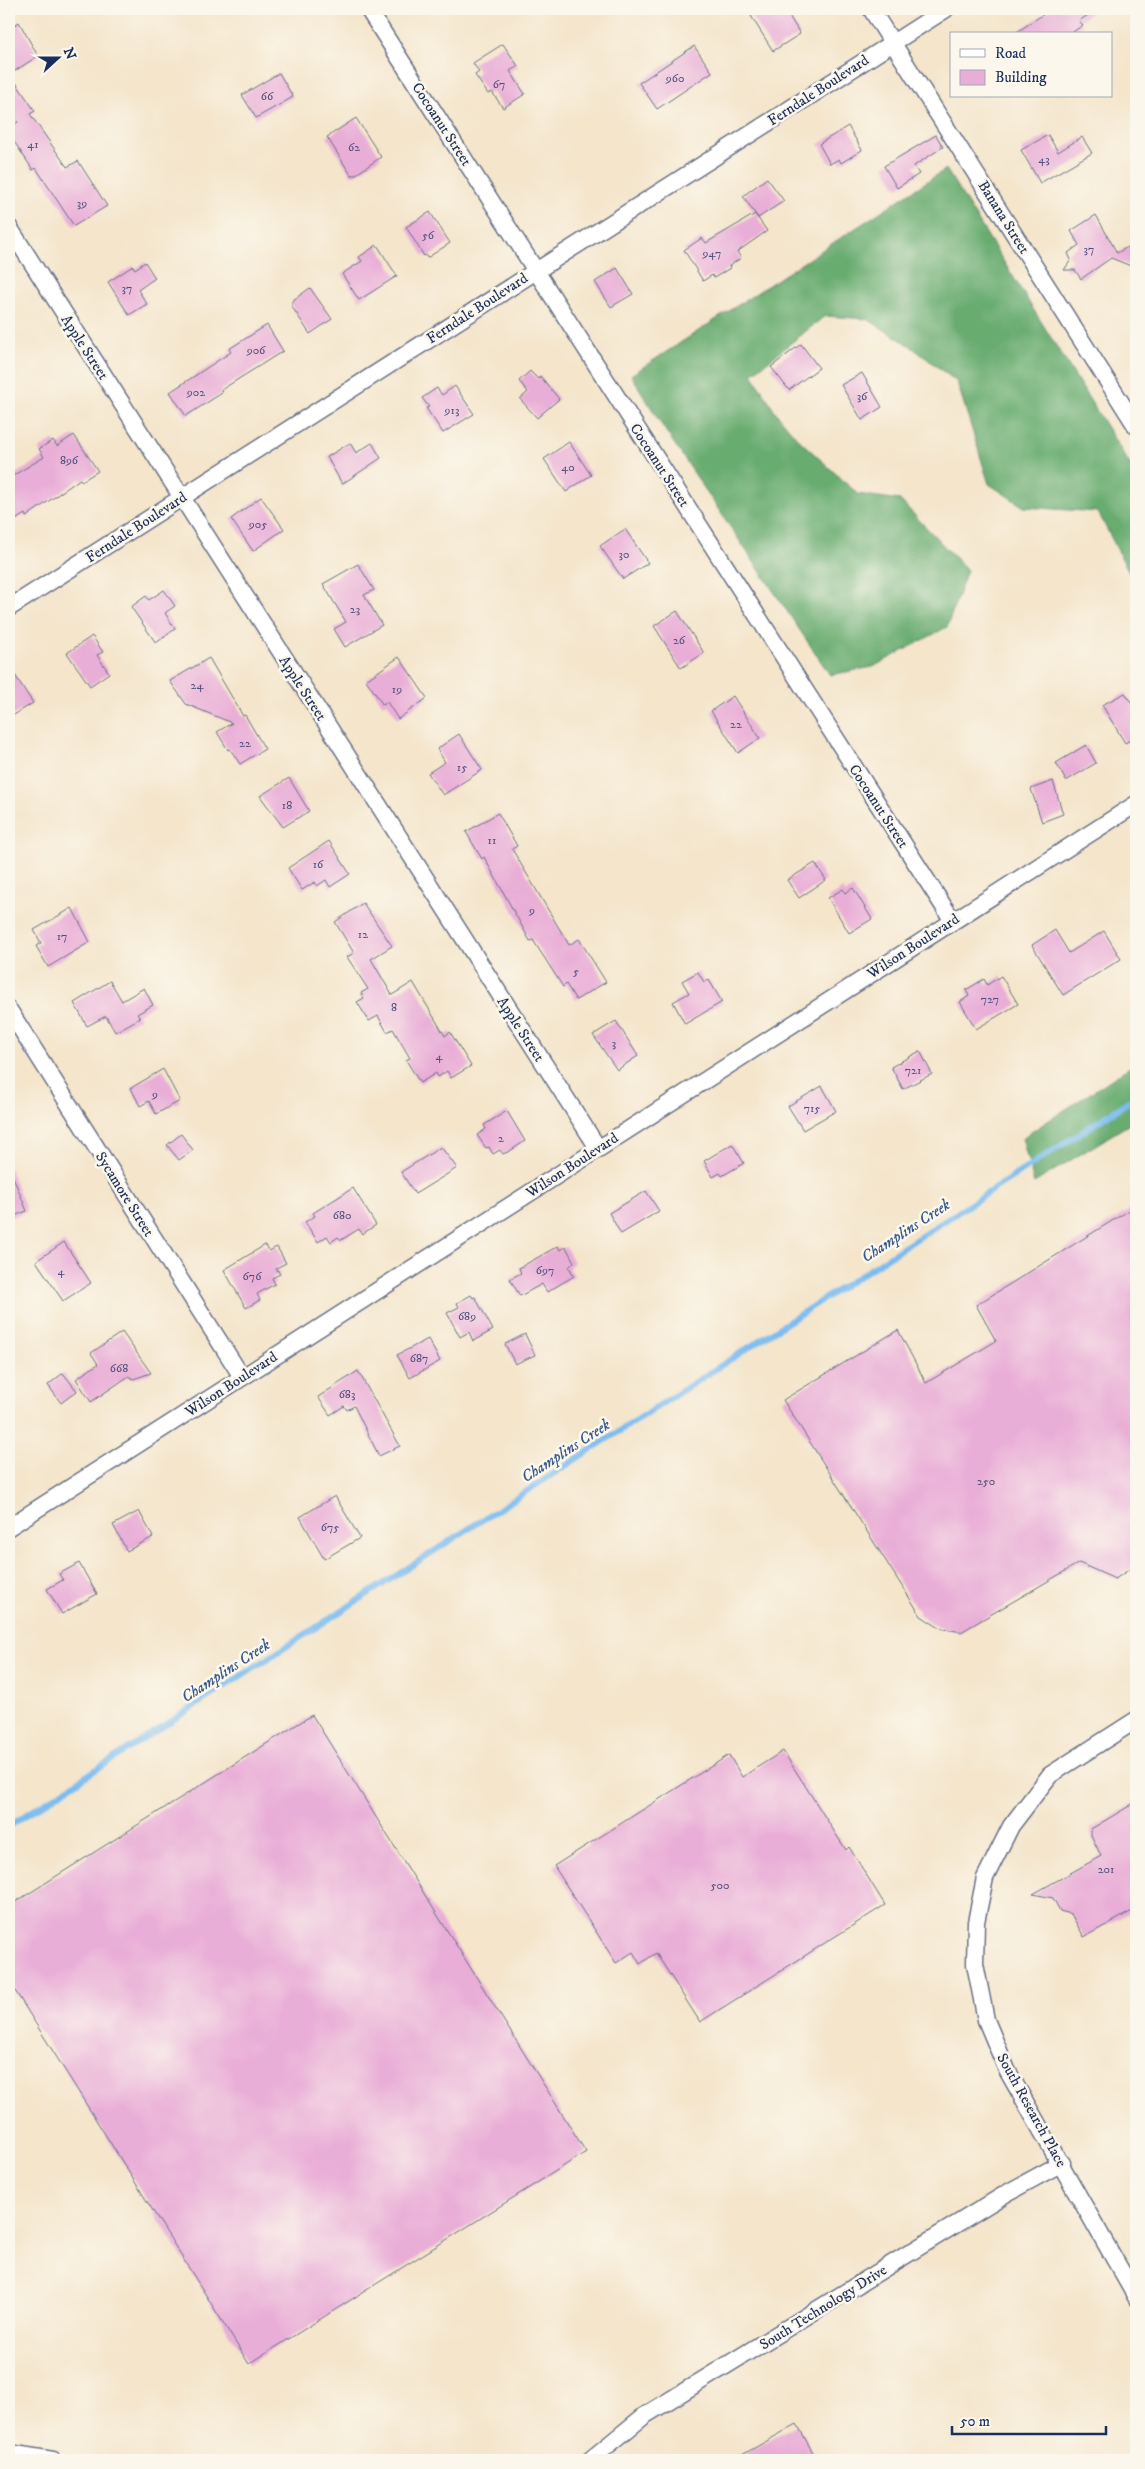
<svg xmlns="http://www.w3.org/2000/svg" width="1145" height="2469" font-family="'IM FELL DW Pica',serif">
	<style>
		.forest { fill: #68ac70; stroke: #426e67 }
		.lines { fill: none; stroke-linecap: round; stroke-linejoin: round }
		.stream { stroke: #7abcef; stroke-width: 6 }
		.building { fill: #e9aed7 }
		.street-casing { stroke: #676f84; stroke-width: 19 }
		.street { stroke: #fff; stroke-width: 16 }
		.labels { text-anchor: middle; stroke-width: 5; stroke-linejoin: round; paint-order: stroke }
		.number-label { font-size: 12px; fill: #4e4f7c }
		.street-label { font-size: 15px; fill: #1b2f5e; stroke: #fbf7ec }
		.water-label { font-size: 16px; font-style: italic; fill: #38598a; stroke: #fbf7ec }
	</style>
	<rect width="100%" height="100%" fill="#fbf7ec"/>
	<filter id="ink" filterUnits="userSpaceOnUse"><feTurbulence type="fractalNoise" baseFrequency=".02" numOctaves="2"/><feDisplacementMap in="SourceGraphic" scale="10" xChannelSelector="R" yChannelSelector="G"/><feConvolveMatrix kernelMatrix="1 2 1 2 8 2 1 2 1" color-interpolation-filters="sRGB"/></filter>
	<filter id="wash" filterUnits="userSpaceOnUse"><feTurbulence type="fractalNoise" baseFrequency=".0096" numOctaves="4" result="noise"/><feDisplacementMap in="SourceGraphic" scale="20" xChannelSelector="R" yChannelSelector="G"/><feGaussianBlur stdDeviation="1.12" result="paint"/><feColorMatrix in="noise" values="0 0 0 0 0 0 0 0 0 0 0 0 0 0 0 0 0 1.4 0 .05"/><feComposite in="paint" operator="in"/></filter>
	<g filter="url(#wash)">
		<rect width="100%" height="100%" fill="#f4e5cb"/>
		<path class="forest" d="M946 169 1136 474V586L1098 512 1024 507 989 484 957 382 909 345 867 319 825 316 752 374 777 414 797 438 858 494 900 500 967 570 947 627 873 667 830 675 663 427 631 375Z
			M1136 1063V1120L1034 1183 1022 1138Z"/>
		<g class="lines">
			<path class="stream" d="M9 1826 1136 1097"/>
		</g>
		<g id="blocks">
			<path class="building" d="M762 9H785L800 34 773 51 751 16Z
				M1051 9H1097L1079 21 1083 25 1070 34H1014Z
				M19 22 38 56 10 74 35 111 30 114 67 167 78 161 107 206 74 226 36 168 33 170 9 134V128L18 122 9 110V29Z
				M503 44 518 66 510 71 525 94 503 108 492 92 488 94 475 75 479 72 473 63Z
				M694 46 712 72 657 109 639 83Z
				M279 73 293 97 256 118 242 95Z
				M356 118 381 157 355 175H351L327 137Z
				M848 126 862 150 841 163 839 159 830 164 819 144Z
				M936 135 943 147 914 166 919 174 897 188 884 166Z
				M1048 135 1058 152 1082 137 1092 153 1040 183 1021 150Z
				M767 178 784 201 758 218 743 196Z
				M430 212 450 243 427 258 426 255 424 256 406 227Z
				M755 214 767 231 737 252 741 258 729 266 730 268 714 278 712 275 703 281 684 250 702 238 706 243Z
				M1096 215 1117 253 1136 242V268L1111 258 1081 279 1075 270H1064L1071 260 1068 253 1079 245 1071 231Z
				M377 245 397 276 359 300 342 274 362 261 359 257Z
				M145 262 155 278 138 290 147 304 129 315 108 282 133 266 135 269Z
				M617 268 633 294 611 307 595 282Z
				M310 288 332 319 310 334 292 307V301Z
				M267 325 283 351 221 390 222 393 186 416 170 392 231 352 229 349Z
				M801 344 819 368 789 390 771 367Z
				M530 371 538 379 540 376 559 399 537 418 520 399 528 392 519 381Z
				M862 373 882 407 862 420 841 385Z
				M455 386 474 414 443 433 426 408 429 407 422 398 437 388 442 395Z
				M74 435 98 471 82 481 80 479 26 517 25 514 9 524V478L44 457 39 449 53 440 57 446Z
				M569 442 591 475 566 492 544 459Z
				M350 443 356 453 372 443 381 458 342 484 327 457Z
				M261 497 284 529 253 551 231 519Z
				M625 529 648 563 623 579 600 546Z
				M358 564 374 590 364 595 382 625 345 647 334 629 346 622 323 584Z
				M164 590 175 606 165 613 175 629 156 643 131 607 146 596 149 600Z
				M677 611 704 653 681 668 654 626Z
				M92 636 103 652 97 655 109 673 90 686 67 653Z
				M399 657 427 698 398 719 387 702 383 705 366 680Z
				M209 658 243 716 245 715 265 749 240 764 230 749 228 750 217 732 232 723 186 704 170 681Z
				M9 666 33 703 9 718Z
				M1125 693 1136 710V737L1125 743 1102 705Z
				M733 696 760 738 738 753 711 711Z
				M459 734 482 770 443 795 428 773 445 762 437 749Z
				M1086 745 1096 763 1066 781 1056 763Z
				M289 778 309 811 283 827 260 796Z
				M1053 781 1063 814 1042 822 1031 789Z
				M498 813 517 846 512 849 569 945 579 939 606 982 576 1000 566 984 563 987 533 940 530 941 484 857 482 859 466 832Z
				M329 841 350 874 330 887 326 880 317 886 315 882 302 890 288 868Z
				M815 863 826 880 799 898 787 880Z
				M853 888 872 919 849 933 828 898 843 889 845 893Z
				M363 903 392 946 371 959 392 995 413 982 445 1036 450 1032 471 1066 451 1078 447 1071 438 1077 436 1073 420 1083 406 1060 410 1058 393 1029 387 1032 378 1016 369 1021 357 1002 364 998 361 993 368 989 347 957 354 953 335 922Z
				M72 908 90 942 48 967 36 946 41 943 34 930Z
				M1055 930 1069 953 1104 931 1121 959 1063 995 1032 945Z
				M698 972 704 982 709 980 722 1002 685 1024 673 1002 689 993 682 981Z
				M1001 976 1018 1004 976 1029 960 1002 969 996 966 990 984 979 987 985Z
				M110 981 122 1001 144 988 153 1005 137 1014 140 1018 115 1032 106 1016 87 1026 74 1003Z
				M616 1021 638 1056 617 1070 593 1035Z
				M920 1051 932 1074 903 1089 891 1067Z
				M163 1069 180 1101 156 1114 149 1101 140 1106 131 1088Z
				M822 1086 836 1111 803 1130 788 1106Z
				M507 1111 525 1141 510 1151 503 1154 500 1150 493 1154 489 1147 486 1148 477 1135 486 1129 484 1125Z
				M181 1134 193 1150 179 1160 167 1145Z
				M732 1144 744 1163 722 1176 720 1173 713 1177 704 1161Z
				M441 1147 457 1168 415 1194 401 1172Z
				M9 1167 27 1211 9 1218Z
				M353 1188 376 1225 362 1234 359 1229 341 1240 338 1237 331 1242 327 1236 318 1242 305 1222 315 1216 313 1213Z
				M646 1191 659 1211 621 1234 609 1213Z
				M1136 1206V1565L1115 1579 1079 1563 961 1632 938 1627 921 1616 783 1400 898 1330 926 1383 996 1341 976 1305Z
				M64 1242 91 1283 63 1301 36 1261Z
				M265 1245 269 1251 277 1247 286 1263 276 1268 280 1274 272 1278 275 1284 257 1294 260 1300 246 1308 224 1270Z
				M558 1246 560 1250 566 1247 574 1262 569 1267 574 1276 547 1292 542 1284 520 1296 510 1279 521 1273 519 1268Z
				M471 1295 473 1298 475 1297 493 1330 473 1341 469 1332 460 1337 447 1313 459 1307 457 1303Z
				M122 1332 151 1373 133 1379 129 1376 91 1402 76 1379 98 1364 91 1353Z
				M525 1334 535 1355 515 1364 505 1344Z
				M428 1339 440 1361 410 1378 397 1355Z
				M358 1371 400 1446 379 1456 354 1406 347 1410 344 1406 330 1415 318 1397Z
				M63 1373 77 1391 61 1403 48 1385Z
				M335 1496 360 1538 324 1559 300 1517Z
				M139 1511 153 1537 127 1551 113 1525Z
				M79 1563 97 1594 62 1614 47 1589 63 1580 59 1574Z
				M312 1715 586 2152 249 2364 9 1981V1906Z
				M783 1751 846 1850 849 1847 885 1905 700 2022 656 1953 640 1964 633 1952 616 1963 554 1866 729 1755 742 1777Z
				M1136 1802V1909L1084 1937 1071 1914 1060 1911 1053 1898 1033 1894 1101 1856 1091 1835V1829Z
				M797 2424 817 2460H733Z"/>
		</g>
	</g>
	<g filter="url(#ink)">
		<use href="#blocks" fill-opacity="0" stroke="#676f84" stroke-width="1"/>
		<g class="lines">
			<defs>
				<path id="street" d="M368 9 953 921
					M871 9 1136 426
					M9 227 598 1148
					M9 608 946 9
					M9 1010 242 1377
					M9 1527 1136 804
					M1136 1720 1050 1775 1011 1826 985 1878 976 1922 975 1964 986 2020 1007 2070 1136 2297
					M9 2453 53 2460
					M590 2460 644 2416 1007 2193 1062 2163"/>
			</defs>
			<use href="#street" class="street-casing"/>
			<use href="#street" class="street"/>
		</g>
	</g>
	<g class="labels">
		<g class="number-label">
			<text x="675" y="82">960</text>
			<text x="499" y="88">67</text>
			<text x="267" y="100">66</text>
			<text x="33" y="148">41</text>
			<text x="354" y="151">62</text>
			<text x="1044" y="163">43</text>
			<text x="82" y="207">39</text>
			<text x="428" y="239">56</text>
			<text x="1089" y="253">37</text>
			<text x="712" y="257">947</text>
			<text x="127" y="292">37</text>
			<text x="256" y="354">906</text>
			<text x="196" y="396">902</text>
			<text x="862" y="400">36</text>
			<text x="452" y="414">913</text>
			<text x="69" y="464">896</text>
			<text x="568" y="471">40</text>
			<text x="258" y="528">905</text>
			<text x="624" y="558">30</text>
			<text x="355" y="613">23</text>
			<text x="679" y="644">26</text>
			<text x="197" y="689">24</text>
			<text x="397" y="693">19</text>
			<text x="736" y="728">22</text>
			<text x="245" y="747">22</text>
			<text x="462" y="771">15</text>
			<text x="287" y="809">18</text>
			<text x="492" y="844">11</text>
			<text x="318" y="868">16</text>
			<text x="532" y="914">9</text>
			<text x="363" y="938">12</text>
			<text x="62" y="940">17</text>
			<text x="576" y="975">5</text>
			<text x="990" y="1003">727</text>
			<text x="394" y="1011">8</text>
			<text x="614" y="1047">3</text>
			<text x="439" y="1060">4</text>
			<text x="913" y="1074">721</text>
			<text x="155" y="1098">9</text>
			<text x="812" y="1112">715</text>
			<text x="501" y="1142">2</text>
			<text x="342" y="1219">680</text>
			<text x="545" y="1274">697</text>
			<text x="61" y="1275">4</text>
			<text x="252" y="1280">676</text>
			<text x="467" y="1320">689</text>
			<text x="419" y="1362">687</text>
			<text x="119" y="1372">668</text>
			<text x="347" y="1398">683</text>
			<text x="986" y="1485">250</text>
			<text x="330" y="1531">675</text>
			<text x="1106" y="1873">201</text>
			<text x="720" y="1889">500</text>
		</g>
		<g class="street-label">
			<text transform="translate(818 90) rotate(-33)" y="5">Ferndale Boulevard</text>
			<text transform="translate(442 124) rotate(57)" y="5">Cocoanut Street</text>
			<text transform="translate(1004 217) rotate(58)" y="5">Banana Street</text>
			<text transform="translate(477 308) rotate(-33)" y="5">Ferndale Boulevard</text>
			<text transform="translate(85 347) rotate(57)" y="5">Apple Street</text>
			<text transform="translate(660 465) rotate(57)" y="5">Cocoanut Street</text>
			<text transform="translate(136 527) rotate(-33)" y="5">Ferndale Boulevard</text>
			<text transform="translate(303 688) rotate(57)" y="5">Apple Street</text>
			<text transform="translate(879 806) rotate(57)" y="5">Cocoanut Street</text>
			<text transform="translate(913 946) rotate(-33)" y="5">Wilson Boulevard</text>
			<text transform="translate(521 1029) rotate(57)" y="5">Apple Street</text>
			<text transform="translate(572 1165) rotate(-33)" y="5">Wilson Boulevard</text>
			<text transform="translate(125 1194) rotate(58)" y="5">Sycamore Street</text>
			<text transform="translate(231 1384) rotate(-33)" y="5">Wilson Boulevard</text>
			<text transform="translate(1032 2110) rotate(61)" y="5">South Research Place</text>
			<text transform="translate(823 2307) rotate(-32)" y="5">South Technology Drive</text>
		</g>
		<g class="water-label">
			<text transform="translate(905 1230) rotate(-33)" y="6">Champlins Creek</text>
			<text transform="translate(565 1450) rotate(-33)" y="6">Champlins Creek</text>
			<text transform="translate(225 1670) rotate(-33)" y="6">Champlins Creek</text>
		</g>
	</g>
	<rect width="1145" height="2469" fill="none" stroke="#fbf7ec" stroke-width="30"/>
	<rect x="950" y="32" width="162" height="65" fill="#fbf7ec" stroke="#a1a7b3"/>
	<rect x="960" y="49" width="25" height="8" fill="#ffffff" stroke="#a1a7b3"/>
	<text x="995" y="58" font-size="15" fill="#1b2f5e">Road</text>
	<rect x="960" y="70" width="25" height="15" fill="#e9aed7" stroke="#a1a7b3"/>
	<text x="995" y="82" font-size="15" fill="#1b2f5e">Building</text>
	<g transform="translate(58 58) rotate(69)" stroke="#fbf7ec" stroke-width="4" paint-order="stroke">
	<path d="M0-4L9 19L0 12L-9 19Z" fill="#1b2f5e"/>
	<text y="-8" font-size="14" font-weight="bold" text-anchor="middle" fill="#1b2f5e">N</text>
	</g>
	<path d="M952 2426v8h154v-8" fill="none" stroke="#1b2f5e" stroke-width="2.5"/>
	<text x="960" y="2426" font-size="15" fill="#1b2f5e" stroke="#fbf7ec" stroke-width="4" paint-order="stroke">50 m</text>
</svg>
